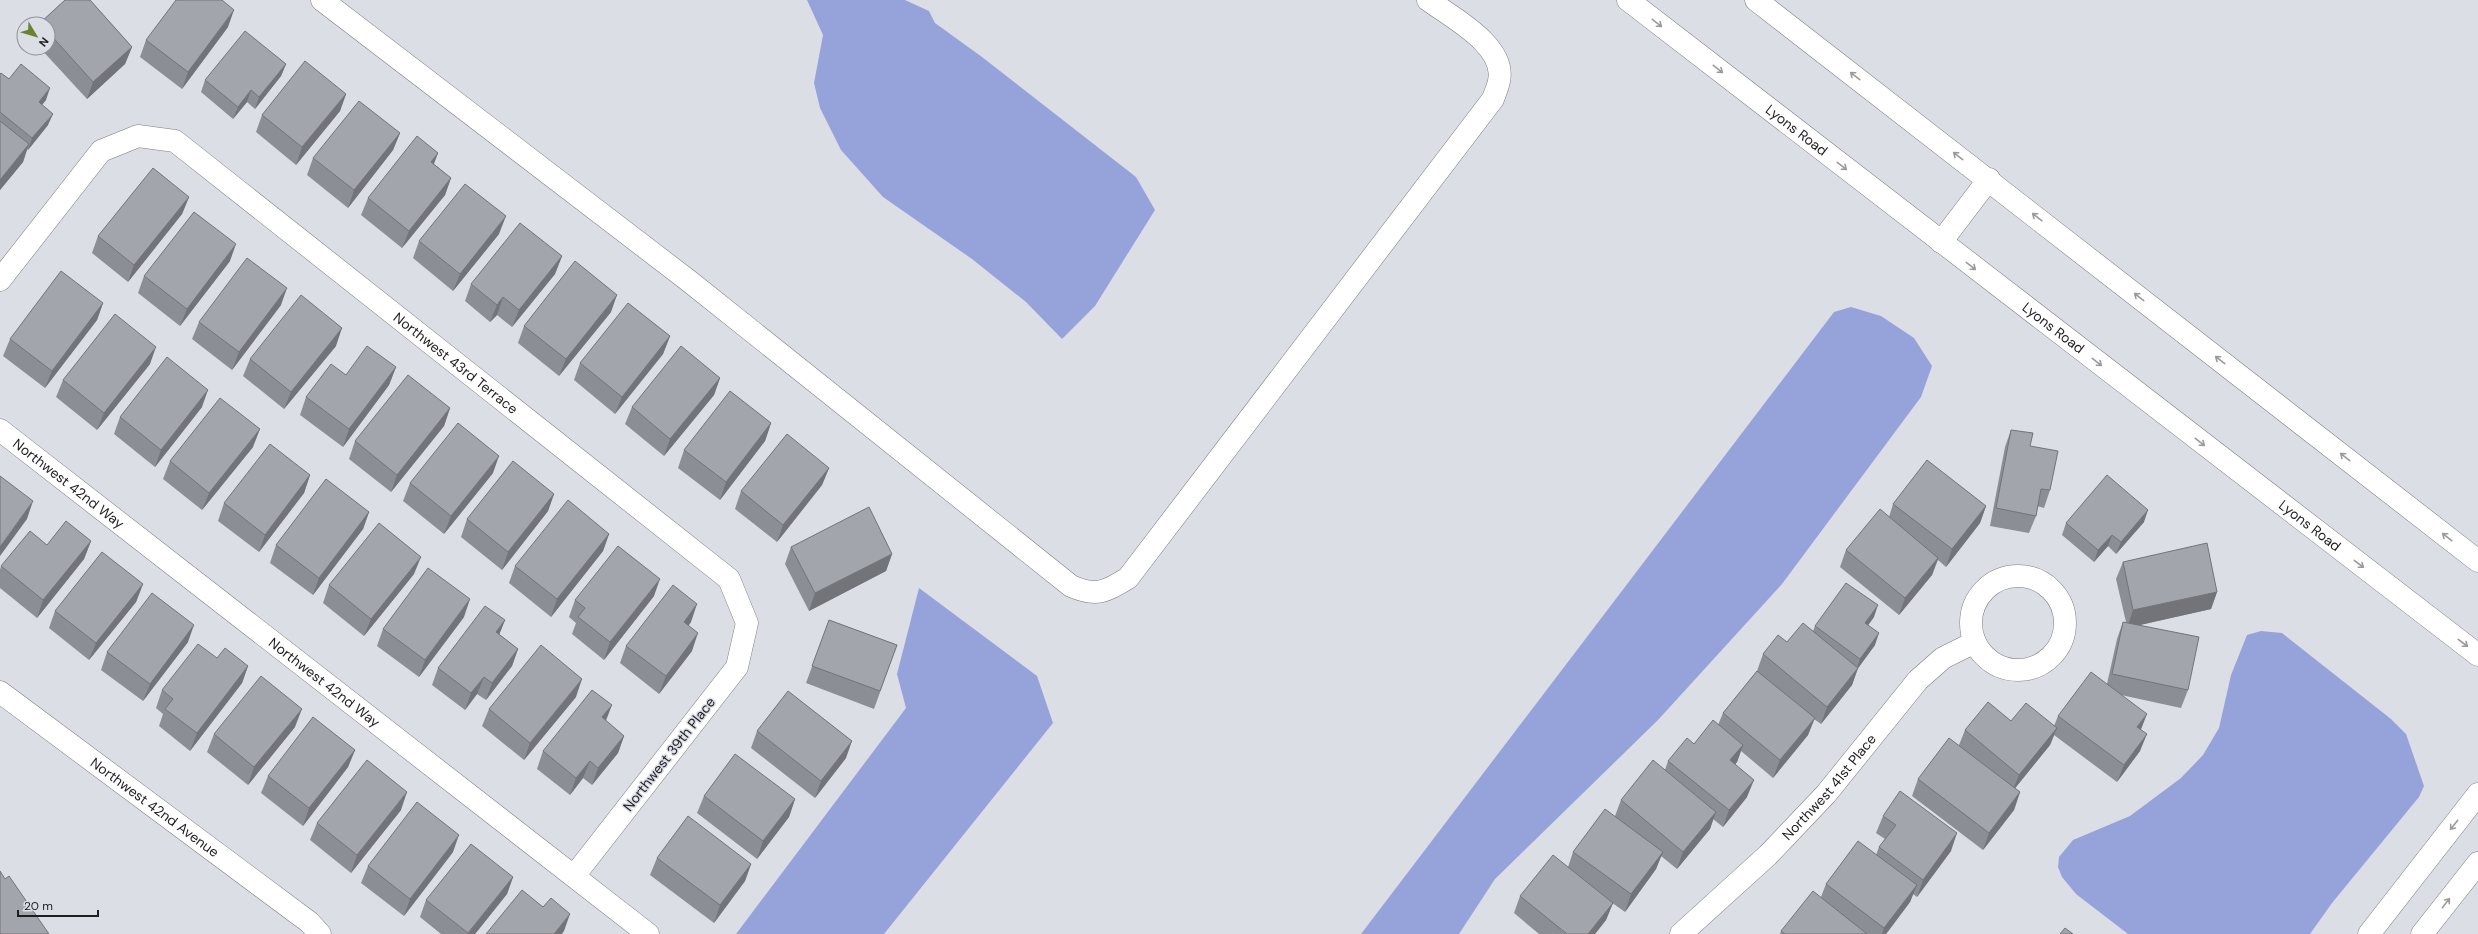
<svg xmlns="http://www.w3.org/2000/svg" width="2478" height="934" font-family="'DM Sans',sans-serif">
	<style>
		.water { fill: #96a3da }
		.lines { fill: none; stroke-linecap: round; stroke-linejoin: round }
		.minor-casing { stroke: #7b7d83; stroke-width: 23 }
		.major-casing { stroke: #7b7d83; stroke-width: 23 }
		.minor { stroke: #fff; stroke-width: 22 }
		.major { stroke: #fff; stroke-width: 22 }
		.wall { fill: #8c8e95 }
		.shaded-wall { fill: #727479 }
		.building { fill: #a3a5ad; stroke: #727479 }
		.oneway { stroke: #9a9a9b }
		.labels { text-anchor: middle; stroke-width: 3; stroke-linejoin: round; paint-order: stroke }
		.street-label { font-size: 14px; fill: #1e1e21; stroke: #dcdee6 }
	</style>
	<rect width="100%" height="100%" fill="#dcdee6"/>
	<path class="water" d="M807 0H905L929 11 935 23 982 57 1136 177 1155 210 1095 306 1062 339 1026 302 972 259 883 197 841 150 820 108 814 83 823 35Z
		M1851 307 1881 316 1914 338 1932 366 1921 397 1782 584 1658 720 1495 879 1459 934H1361L1834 312Z
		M919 588 1037 676 1053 723 884 934H736L906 708 897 674Z
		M2261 631 2282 633 2391 719 2406 734 2424 786 2419 797 2332 903 2310 934H2128L2076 894 2062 877 2058 867 2059 857 2073 840 2130 816 2181 778 2203 755 2219 728 2231 675 2247 635Z"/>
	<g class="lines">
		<defs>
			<g id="minor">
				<path d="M322 0 689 281 1071 586C1096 597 1106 592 1128 578L1493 99C1495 93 1498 87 1499 81 1507 46 1451 17 1428 0"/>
				<path id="s1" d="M0 280 101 151 138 136 175 141 729 579 747 623 737 667 574 876"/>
				<path id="s2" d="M0 430 648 934"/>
				<circle cx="2018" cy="623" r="47"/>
				<path id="s3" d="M0 692 309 922 320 934"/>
				<path id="s4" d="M1681 934 1768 855 1826 794 1918 680 1943 658 1975 642"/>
				<path d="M2369 934 2478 794"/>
				<path d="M2422 934 2478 863"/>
			</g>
			<g id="major">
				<path id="s5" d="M1628 0 2478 655"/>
				<path d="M1756 0 2478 561"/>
				<path d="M1941 242 1989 179"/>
			</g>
		</defs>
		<use href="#minor" class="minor-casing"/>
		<use href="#major" class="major-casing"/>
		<use href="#minor" class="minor"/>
		<use href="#major" class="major"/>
	</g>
	<path class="wall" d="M65 0H90L132 47 125 64 87 99 40 48H48V24H39L40 23Z
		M228 27 182 89 140 57 146 40Z
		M286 64 281 76 255 109 247 102 233 119 201 92 205 80Z
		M0 74 46 100 42 105 48 125 28 150 27 149 23 162 0 190Z
		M346 94 340 111 296 165 256 132 262 115Z
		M400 133 393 150 348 208 307 175 313 158Z
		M438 153 434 164 451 178 445 195 402 248 361 215 368 198Z
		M189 197 182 214 128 282 92 253 98 236Z
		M499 234 453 291 413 258 419 241Z
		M562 256 555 274 512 327 497 315 490 322 465 301 471 284Z
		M230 261 180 326 138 293 144 276Z
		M103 303 97 320 45 388 3 356 10 339Z
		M281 305 232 370 192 339 199 322Z
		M611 312 559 376 518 343 524 326Z
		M670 336 663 354 615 414 574 380 580 363Z
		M336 346 284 409 243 376 250 359Z
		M150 364 97 430 56 397 63 380Z
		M396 367 389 385 343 447 300 415 306 397 346 375Z
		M720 378 714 395 664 456 625 424 632 407Z
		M202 407 155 467 114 434 120 417Z
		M450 408 444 426 391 492 349 459 355 441Z
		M771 423 765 441 720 500 678 468 684 450Z
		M2011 430 2030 446 2050 490 2044 508 2037 506 2036 516 2029 533 1990 526 2005 447Z
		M253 447 202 510 163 479 170 461Z
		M829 468 822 485 777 542 735 509 741 491Z
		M493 473 444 534 403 501 410 483Z
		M310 475 304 493 259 552 218 521 224 503Z
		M554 494 548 511 502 570 461 537 467 519Z
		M1893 504 1986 506 1980 523 1946 567 1938 560 1932 575 1899 615 1840 567 1846 550 1889 517Z
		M369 512 363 529 313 595 270 563 276 545Z
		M2144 522 2116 554 2108 546 2094 562 2062 535 2066 523Z
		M609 534 603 551 551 617 509 583 515 566Z
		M91 541 84 559 37 618 0 588V570L1 566Z
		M791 547 892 554 886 571 809 611 785 564Z
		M2123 562 2217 592 2211 609 2139 625 2188 690 2181 708 2121 695 2141 730 2140 751 2117 782 2054 735 2050 745 2015 788 2020 792 2014 810 1983 850 1912 796 1918 779 1959 745 1965 730 2011 721 2054 726 2058 716 2107 684 2117 639 2123 622H2126L2116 579Z
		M414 574 364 636 323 603 329 585Z
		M143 584 136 602 89 660 49 628 55 611Z
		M654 596 604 660 572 634 576 623 569 617 575 600Z
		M464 617 419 677 377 646 383 629Z
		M1874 617 1868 625 1875 645 1858 668 1852 685 1821 724 1814 719 1808 735 1773 778 1741 751 1737 762 1735 764 1747 797 1723 827 1713 819 1710 829 1677 869 1661 856 1656 869 1625 912 1611 902 1613 903 1606 920 1595 934H1539L1514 913 1520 896 1568 867 1573 852 1615 816 1621 800 1665 770 1668 761 1694 744 1718 725 1723 713 1757 671 1763 654 1787 642 1813 631 1815 626Z
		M505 620 499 634 518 649 512 666 486 700 477 694 465 710 432 685 438 668Z
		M829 620 897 645 874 709 806 683Z
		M691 622 688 626 692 651 659 694 620 663 626 646Z
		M188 642 143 701 101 670 107 652Z
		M217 658 248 666 242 683 190 751 159 726 163 714 156 708 162 690Z
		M576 697 524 760 482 726 489 709Z
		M606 721 624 736 618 753 592 785 583 778 570 795 537 769 543 751Z
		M295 727 248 785 207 752 214 734Z
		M757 731 846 758 815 798 751 748Z
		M355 750 348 767 303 826 261 793 268 776Z
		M704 796 795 799 789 817 757 859 697 813Z
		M401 810 351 873 310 840 317 823Z
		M1883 816 1951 851 1917 897 1913 894 1910 902 1886 934H1780L1781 931 1821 897 1826 884 1876 855 1879 847 1885 839 1876 833Z
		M453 852 404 916 361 883 368 866Z
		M657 858 751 864 745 881 714 923 650 875Z
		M513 877 507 894 475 934H441L420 917 426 900Z"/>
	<path class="shaded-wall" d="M234 10 228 27 182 89 188 72Z
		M132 47 125 64 87 99 93 82Z
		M286 64 281 76 255 109 259 97Z
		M50 88 46 100 34 114 39 102Z
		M251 90 247 102 233 119 238 107Z
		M346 94 340 111 296 165 302 147Z
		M53 114 48 125 28 150 32 138Z
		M400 133 393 150 348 208 354 190Z
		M29 144 23 162 0 190V180Z
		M438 153 431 170V162Z
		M451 178 445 195 402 248 409 231Z
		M189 197 182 214 128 282 134 265Z
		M506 216 499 234 453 291 460 274Z
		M236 244 230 261 180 326 187 309Z
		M562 256 555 274 512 327 519 310Z
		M287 288 281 305 232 370 239 352Z
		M617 295 611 312 559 376 566 359Z
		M503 297 497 315 490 322 497 305Z
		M103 303 97 320 45 388 52 371Z
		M342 328 336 346 284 409 291 392Z
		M670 336 663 354 615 414 622 397Z
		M156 347 150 364 97 430 104 413Z
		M396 367 389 385 343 447 349 429Z
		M720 378 714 395 664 456 670 439Z
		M208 390 202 407 155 467 161 450Z
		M450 408 444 426 391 492 397 475Z
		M771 423 765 441 720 500 726 482Z
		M260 429 253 447 202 510 209 493Z
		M499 456 493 473 444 534 451 516Z
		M829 468 822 485 777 542 783 525Z
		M310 475 304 493 259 552 265 535Z
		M554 494 548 511 502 570 508 552Z
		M33 501 27 519 0 556V547Z
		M1986 506 1980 523 1946 567 1952 549Z
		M2148 510 2144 522 2116 554 2121 542Z
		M369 512 363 529 313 595 319 578Z
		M609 534 603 551 551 617 557 599Z
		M2112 535 2108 546 2094 562 2098 550Z
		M91 541 84 559 37 618 43 600Z
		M892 554 886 571 809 611 815 593Z
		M421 557 414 574 364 636 371 619Z
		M1938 558 1932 575 1899 615 1905 598Z
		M660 579 654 596 604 660 610 642Z
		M143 584 136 602 89 660 96 643Z
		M2217 592 2211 609 2127 628 2133 610Z
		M470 599 464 617 419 677 425 660Z
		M697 604 691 622 678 640 684 622Z
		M1878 605 1874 617 1861 635 1865 623Z
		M505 620 498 638 496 632Z
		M194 625 188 642 143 701 150 684Z
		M698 633 692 651 659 694 666 676Z
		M1879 633 1875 645 1856 671 1860 659Z
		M518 649 512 666 486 700 492 683Z
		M248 666 242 683 190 751 197 733Z
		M1858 668 1852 685 1821 724 1827 707Z
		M484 677 477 694 465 710 471 693Z
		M582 679 576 697 524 760 530 743Z
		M612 705 605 723 602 717Z
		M302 709 295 727 248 785 254 767Z
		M2147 714 2140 732 2137 727Z
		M1815 718 1808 735 1773 778 1780 760Z
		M2057 728 2050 745 2012 792 2019 775Z
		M2147 734 2140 751 2117 782 2124 765Z
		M624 736 618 753 592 785 598 768Z
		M852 741 846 758 815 798 821 781Z
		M1743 745 1737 762 1724 778 1730 760Z
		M355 750 348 767 303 826 309 808Z
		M590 761 583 778 570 795 576 778Z
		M1754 780 1747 797 1723 827 1729 810Z
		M407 792 401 810 351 873 357 855Z
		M2020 792 2014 810 1983 850 1989 833Z
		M795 799 789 817 757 859 763 841Z
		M1716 812 1710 829 1677 869 1683 852Z
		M1957 833 1951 851 1917 897 1923 880Z
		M459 835 453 852 404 916 410 899Z
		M1663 852 1656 869 1625 912 1631 894Z
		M751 864 745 881 714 923 720 905Z
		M513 877 507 894 475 934H468Z
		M1917 885 1910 902 1886 934H1882L1884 928Z
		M1613 903 1606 920 1595 934H1588Z
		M570 914 564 931 562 934H554Z"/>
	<path class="building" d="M65 0H90L132 47 93 82 48 32V24H40V23Z
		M176 0H222L234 10 188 72 146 40Z
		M245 31 286 64 259 97 251 90 238 107 205 80Z
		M305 61 346 94 302 147 262 115Z
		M21 64 50 88 39 102 53 114 32 138 0 112V74L1 73 9 79Z
		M359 101 400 133 354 190 313 158Z
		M0 121 29 144 0 180Z
		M417 136 438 153 431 162 451 178 409 231 368 198Z
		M153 168 189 197 134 265 98 236Z
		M465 184 506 216 460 274 419 241Z
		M194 212 236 244 187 309 144 276Z
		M520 223 562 256 519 310 503 297 497 305 471 284Z
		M247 258 287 288 239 352 199 322Z
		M575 261 617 295 566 359 524 326Z
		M61 271 103 303 52 371 10 339Z
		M301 295 342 328 291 392 250 359Z
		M628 303 670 336 622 397 580 363Z
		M115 314 156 347 104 413 63 380Z
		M367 346 396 367 349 429 306 397 331 364 346 375Z
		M681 346 720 378 670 439 632 407Z
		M167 357 208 390 161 450 120 417Z
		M408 375 450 408 397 475 355 441Z
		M730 391 771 423 726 482 684 450Z
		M220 398 260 429 209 493 170 461Z
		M458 423 499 456 451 516 410 483Z
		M2011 430 2033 433 2030 446 2058 451 2050 490 2041 489 2036 516 1996 508Z
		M787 434 829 468 783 525 741 491Z
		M270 444 310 475 265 535 224 503Z
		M1927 460 1986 506 1952 549 1893 504Z
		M513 461 554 494 508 552 467 519Z
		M2107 475 2148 510 2121 542 2112 535 2098 550 2066 523Z
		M0 476 33 501 0 547Z
		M326 479 369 512 319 578 276 545Z
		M568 500 609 534 557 599 515 566Z
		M869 507 892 554 815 593 791 547Z
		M1880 509 1938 558 1905 598 1846 550Z
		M66 521 91 541 43 600 1 566 30 531 47 545Z
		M379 523 421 557 371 619 329 585Z
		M2207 543 2217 592 2133 610 2123 562Z
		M618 546 660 579 610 642 578 617 585 608 575 600Z
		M102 552 143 584 96 643 55 611Z
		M428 568 470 599 425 660 383 629Z
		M1846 583 1878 605 1865 623 1879 633 1860 659 1815 626Z
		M673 585 697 604 684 622 698 633 666 676 626 646Z
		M152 593 194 625 150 684 107 652Z
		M485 606 505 620 496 632 518 649 492 683 484 677 471 693 438 668Z
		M829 620 897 645 880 691 812 666Z
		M2123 622 2199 637 2188 690 2112 674Z
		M1803 623 1858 668 1827 707 1763 654 1778 635 1787 642Z
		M198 644 217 658 225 648 248 666 197 733 165 709 173 699 162 690Z
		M541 645 582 679 530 743 489 709Z
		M1757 671 1815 718 1780 760 1723 713Z
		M2091 672 2147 714 2137 727 2147 734 2124 765 2058 716Z
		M261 676 302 709 254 767 214 734Z
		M592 690 612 705 602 717 624 736 598 768 590 761 576 778 543 751Z
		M788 691 852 741 821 781 757 731Z
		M1988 702 2011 721 2026 703 2057 728 2019 775 1965 730Z
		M313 717 355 750 309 808 268 776Z
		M1713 720 1743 745 1730 760 1754 780 1729 810 1668 761 1687 738 1694 744Z
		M1949 738 2020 792 1989 833 1918 779Z
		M735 754 795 799 763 841 704 796Z
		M367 760 407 792 357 855 317 823Z
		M1653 760 1716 812 1683 852 1621 800Z
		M1900 791 1957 833 1923 880 1879 847 1896 825 1883 816Z
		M417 802 459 835 410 899 368 866Z
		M1605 809 1663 852 1631 894 1573 852Z
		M688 816 751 864 720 905 657 858Z
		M1858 841 1917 885 1884 928 1826 884Z
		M471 844 513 877 468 933 426 900Z
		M1553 855 1613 903 1588 934H1567L1520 896Z
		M0 871 5 879 9 876 49 934H0Z
		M522 890 543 907 551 898 570 914 554 934H486Z
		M1813 891 1867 934H1785L1781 931Z
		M2065 928 2073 934H2060Z"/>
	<defs><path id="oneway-shaft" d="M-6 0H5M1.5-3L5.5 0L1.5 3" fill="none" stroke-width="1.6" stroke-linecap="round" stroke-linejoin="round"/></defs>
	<g class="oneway">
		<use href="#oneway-shaft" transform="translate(1657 23) rotate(38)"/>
		<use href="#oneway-shaft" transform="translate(1718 69) rotate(38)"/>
		<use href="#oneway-shaft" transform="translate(1855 76) rotate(-142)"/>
		<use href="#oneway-shaft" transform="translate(1958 156) rotate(-142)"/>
		<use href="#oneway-shaft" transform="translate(1842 166) rotate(38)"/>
		<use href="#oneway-shaft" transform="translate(2037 217) rotate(-142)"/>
		<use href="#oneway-shaft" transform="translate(1971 266) rotate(38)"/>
		<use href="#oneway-shaft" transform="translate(2139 297) rotate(-142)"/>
		<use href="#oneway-shaft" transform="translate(2220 360) rotate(-142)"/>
		<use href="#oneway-shaft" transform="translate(2097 362) rotate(38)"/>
		<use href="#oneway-shaft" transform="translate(2200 442) rotate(38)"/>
		<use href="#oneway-shaft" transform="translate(2345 457) rotate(-142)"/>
		<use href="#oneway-shaft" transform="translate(2447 537) rotate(-142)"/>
		<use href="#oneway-shaft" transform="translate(2359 564) rotate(37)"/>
		<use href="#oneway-shaft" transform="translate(2463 643) rotate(37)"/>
		<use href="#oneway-shaft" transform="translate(2454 825) rotate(128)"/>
		<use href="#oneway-shaft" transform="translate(2446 903) rotate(-52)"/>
	</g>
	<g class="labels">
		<g class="street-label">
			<text dy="5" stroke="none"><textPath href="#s5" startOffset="213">Lyons Road</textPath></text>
			<text dy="5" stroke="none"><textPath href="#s5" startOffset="537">Lyons Road</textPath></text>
			<text dy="5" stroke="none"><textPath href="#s1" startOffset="599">Northwest 43rd Terrace</textPath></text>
			<text dy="5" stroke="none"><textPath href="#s2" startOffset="87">Northwest 42nd Way</textPath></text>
			<text dy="5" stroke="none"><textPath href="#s5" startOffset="861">Lyons Road</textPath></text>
			<text dy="5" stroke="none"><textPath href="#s2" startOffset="411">Northwest 42nd Way</textPath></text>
			<text transform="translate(669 754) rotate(-52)" y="5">Northwest 39th Place</text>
			<text dy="5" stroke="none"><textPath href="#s4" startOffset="209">Northwest 41st Place</textPath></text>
			<text dy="5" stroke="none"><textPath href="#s3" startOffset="193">Northwest 42nd Avenue</textPath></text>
		</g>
	</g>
	<g transform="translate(36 36) rotate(128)"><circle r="19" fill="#dcdee6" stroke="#909197"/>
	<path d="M0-3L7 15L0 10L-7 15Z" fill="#6b8234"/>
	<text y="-6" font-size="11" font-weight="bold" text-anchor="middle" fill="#1e1e21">N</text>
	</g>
	<path d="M18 910v6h80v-6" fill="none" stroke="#1e1e21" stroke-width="2"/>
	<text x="24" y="910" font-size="12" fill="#1e1e21" stroke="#dcdee6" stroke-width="3" paint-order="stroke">20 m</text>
</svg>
